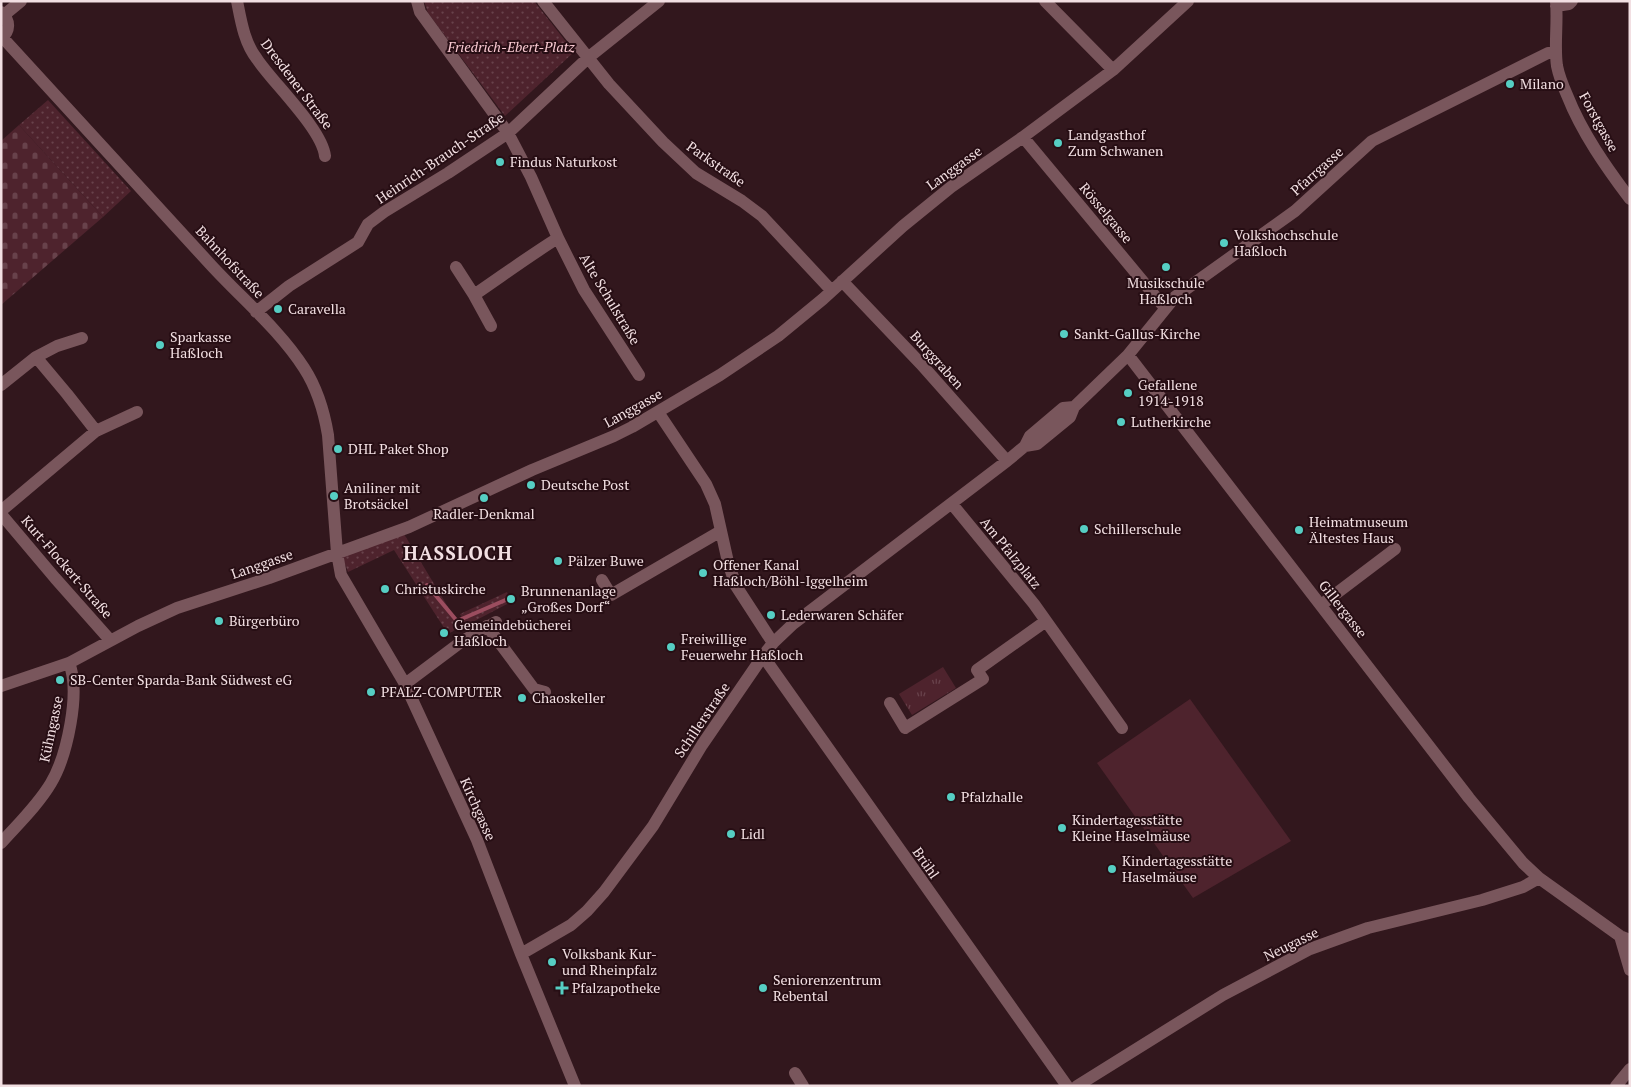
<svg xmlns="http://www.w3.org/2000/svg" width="1631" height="1087" font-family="'PT Serif',serif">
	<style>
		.grass { fill: url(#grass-tufts) }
		.cemetery { fill: url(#cemetery-stones) }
		.park { fill: url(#park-dots) }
		.pitch { fill: #4e232d }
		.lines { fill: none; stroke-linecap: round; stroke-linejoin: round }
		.stream { stroke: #9b4d5f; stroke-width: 4 }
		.minor { stroke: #79565c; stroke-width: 12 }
		.poi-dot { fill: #56cec3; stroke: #270e14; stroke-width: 2 }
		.labels { text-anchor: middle; stroke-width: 4; stroke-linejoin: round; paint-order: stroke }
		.park-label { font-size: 14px; font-style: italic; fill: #f8c9d1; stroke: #270e14 }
		.street-label { font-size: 14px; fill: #f2dfe2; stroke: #270e14 }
		.poi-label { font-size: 14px; fill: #f2dfe2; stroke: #270e14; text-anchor: start }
		.district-label { font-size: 19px; font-weight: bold; letter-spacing: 1px; fill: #f2dfe2; stroke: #270e14 }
	</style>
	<defs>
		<pattern id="grass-tufts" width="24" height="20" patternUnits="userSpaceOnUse" patternTransform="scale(1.25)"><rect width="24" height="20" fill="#4e232d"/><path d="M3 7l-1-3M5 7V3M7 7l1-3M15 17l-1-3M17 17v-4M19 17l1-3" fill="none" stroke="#68424b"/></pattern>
		<pattern id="cemetery-stones" width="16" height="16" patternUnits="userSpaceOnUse" patternTransform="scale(1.25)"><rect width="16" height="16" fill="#4e232d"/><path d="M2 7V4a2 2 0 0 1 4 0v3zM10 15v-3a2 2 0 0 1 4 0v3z" fill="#68424b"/></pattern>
		<pattern id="park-dots" width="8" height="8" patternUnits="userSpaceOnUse" patternTransform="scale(1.25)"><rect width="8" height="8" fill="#4e232d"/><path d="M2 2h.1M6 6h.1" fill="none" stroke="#68424b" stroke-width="1.8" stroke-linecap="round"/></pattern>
	</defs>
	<rect width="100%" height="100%" fill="#32171d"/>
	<path class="grass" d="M943 667 956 688 912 715 899 694Z"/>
	<path class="cemetery" d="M19 125 103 217 1 305V141Z"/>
	<path class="park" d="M424 1H534L574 52 505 116 428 13Z
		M48 100 131 191 103 217 19 125Z
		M404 534 460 627 448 634 394 550 348 572 342 556Z
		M507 592 511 602 465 626 460 614Z"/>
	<path class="pitch" d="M1190 699 1291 841 1193 898 1097 763Z"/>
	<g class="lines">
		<path class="stream" d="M427 585 457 621 510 598"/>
		<path class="minor" d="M237 1C241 21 244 42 257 59 273 83 322 129 325 156
			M417 1 420 12 508 133 531 177 558 238 584 290 639 375
			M543 1 609 84 663 142 696 173 742 201 762 216 831 290
			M1045 1 1113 70
			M1556 1C1558 23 1554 45 1557 66 1559 76 1563 86 1567 95 1582 133 1606 167 1630 199
			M1556 6 1569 4 1572 1
			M1 12C11 21 10 31 1 39
			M4 15 21 1
			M3 38C72 113 141 189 210 264 241 298 279 329 304 368 317 388 324 411 328 435L337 553 341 575 405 684 477 840 521 954 575 1086
			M1023 137 1165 308
			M456 267 474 295 491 326
			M842 281 921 364 1007 461
			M474 295C502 276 529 256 558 238
			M256 312 289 286 358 242 368 224 384 212 448 173 508 133 589 57 659 1
			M1128 355 1469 798 1523 863 1539 878 1620 936 1630 940
			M36 357 67 394 96 431
			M1 385 36 357 57 346 82 338
			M658 412 706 484 715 504 728 562 736 586 773 643
			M1025 446 1037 444 1070 417 1074 407 1128 355 1175 297 1295 211 1372 141 1548 53H1556
			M952 504 1034 604 1122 728
			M1 511 96 431 137 412
			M1 514 55 578 110 640
			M602 580 611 595 721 531
			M1321 605 1395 549
			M487 626 534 689 545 692
			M763 656 1067 1086
			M405 684 461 642 496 622
			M1 686 69 663 138 626 177 608 269 578 409 527 532 470 614 436 632 427 720 375 778 336 823 299 903 226 951 187 1023 137 1113 70 1188 1
			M890 703 905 728 983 679 977 670 1046 621
			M1 843C18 824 38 805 51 783 67 756 81 692 69 663
			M1620 936 1630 970
			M521 954 571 925 587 911 604 892 653 826 702 745 763 656 773 643 793 624 1007 461 1025 446 1030 436 1063 408 1074 407
			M795 1073 803 1086
			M1077 1086 1223 995 1310 949 1368 928 1482 900 1523 887 1539 878
			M1616 1086 1630 1069"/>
	</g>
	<g class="poi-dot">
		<circle cx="1510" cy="84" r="5"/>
		<circle cx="1058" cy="143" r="5"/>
		<circle cx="500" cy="162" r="5"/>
		<circle cx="1224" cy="243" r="5"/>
		<circle cx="1166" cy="267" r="5"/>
		<circle cx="278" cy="309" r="5"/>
		<circle cx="1064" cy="334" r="5"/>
		<circle cx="160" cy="345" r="5"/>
		<circle cx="1128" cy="393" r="5"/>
		<circle cx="1121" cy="422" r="5"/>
		<circle cx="338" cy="449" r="5"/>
		<circle cx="531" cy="485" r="5"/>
		<circle cx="334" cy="496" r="5"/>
		<circle cx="484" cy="498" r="5"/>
		<circle cx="1084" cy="529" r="5"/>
		<circle cx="1299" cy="530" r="5"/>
		<circle cx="558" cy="561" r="5"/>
		<circle cx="703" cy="573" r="5"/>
		<circle cx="385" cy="589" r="5"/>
		<circle cx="511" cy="599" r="5"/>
		<circle cx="771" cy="615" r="5"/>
		<circle cx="219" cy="621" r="5"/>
		<circle cx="444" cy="633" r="5"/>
		<circle cx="671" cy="647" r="5"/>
		<circle cx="60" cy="680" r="5"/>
		<circle cx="371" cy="692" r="5"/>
		<circle cx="522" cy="698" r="5"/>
		<circle cx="951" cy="797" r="5"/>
		<circle cx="1062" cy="828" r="5"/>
		<circle cx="731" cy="834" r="5"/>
		<circle cx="1112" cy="869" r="5"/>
		<circle cx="552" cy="962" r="5"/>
		<path d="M559.5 980.5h5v5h5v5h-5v5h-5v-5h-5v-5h5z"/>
		<circle cx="763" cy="988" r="5"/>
	</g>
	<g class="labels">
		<g class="park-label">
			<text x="511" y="52">Friedrich-Ebert-Platz</text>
		</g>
		<g class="street-label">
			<text transform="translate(297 84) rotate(53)" y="5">Dresdener Straße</text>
			<text transform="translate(1599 122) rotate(61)" y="5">Forstgasse</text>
			<text transform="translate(440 158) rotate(-34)" y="5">Heinrich-Brauch-Straße</text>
			<text transform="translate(716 164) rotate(35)" y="5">Parkstraße</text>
			<text transform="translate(954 168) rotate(-36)" y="5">Langgasse</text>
			<text transform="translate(1317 171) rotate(-42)" y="5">Pfarrgasse</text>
			<text transform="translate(1106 213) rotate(50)" y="5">Rösselgasse</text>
			<text transform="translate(230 262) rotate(47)" y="5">Bahnhofstraße</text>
			<text transform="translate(610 299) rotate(59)" y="5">Alte Schulstraße</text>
			<text transform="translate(937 360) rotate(48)" y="5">Burggraben</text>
			<text transform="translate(633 408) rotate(-29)" y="5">Langgasse</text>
			<text transform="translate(1011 553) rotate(51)" y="5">Am Pfalzplatz</text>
			<text transform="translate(262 564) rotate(-19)" y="5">Langgasse</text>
			<text transform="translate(67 567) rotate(49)" y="5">Kurt-Flockert-Straße</text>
			<text transform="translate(1343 609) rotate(52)" y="5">Gillergasse</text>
			<text transform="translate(702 720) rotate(-56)" y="5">Schillerstraße</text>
			<text transform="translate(51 729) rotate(-78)" y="5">Kühngasse</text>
			<text transform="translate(478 809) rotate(66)" y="5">Kirchgasse</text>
			<text transform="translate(926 863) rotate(55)" y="5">Brühl</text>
			<text transform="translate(1291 944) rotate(-26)" y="5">Neugasse</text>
		</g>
		<g class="poi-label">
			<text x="1520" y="89">Milano</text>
			<text x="1068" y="140">Landgasthof<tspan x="1068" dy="16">Zum Schwanen</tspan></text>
			<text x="510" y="167">Findus Naturkost</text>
			<text x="1234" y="240">Volkshochschule<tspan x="1234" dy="16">Haßloch</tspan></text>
			<text x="1166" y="288" text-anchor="middle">Musikschule<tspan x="1166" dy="16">Haßloch</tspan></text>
			<text x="288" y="314">Caravella</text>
			<text x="1074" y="339">Sankt-Gallus-Kirche</text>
			<text x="170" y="342">Sparkasse<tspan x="170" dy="16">Haßloch</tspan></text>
			<text x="1138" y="390">Gefallene<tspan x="1138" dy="16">1914-1918</tspan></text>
			<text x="1131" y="427">Lutherkirche</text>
			<text x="348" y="454">DHL Paket Shop</text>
			<text x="541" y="490">Deutsche Post</text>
			<text x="344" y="493">Aniliner mit<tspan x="344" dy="16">Brotsäckel</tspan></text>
			<text x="484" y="519" text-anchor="middle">Radler-Denkmal</text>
			<text x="1309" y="527">Heimatmuseum<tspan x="1309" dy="16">Ältestes Haus</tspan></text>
			<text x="1094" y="534">Schillerschule</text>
			<text x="568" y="566">Pälzer Buwe</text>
			<text x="713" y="570">Offener Kanal<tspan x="713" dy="16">Haßloch/Böhl-Iggelheim</tspan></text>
			<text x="395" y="594">Christuskirche</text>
			<text x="521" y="596">Brunnenanlage<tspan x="521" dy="16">„Großes Dorf“</tspan></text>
			<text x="781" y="620">Lederwaren Schäfer</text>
			<text x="229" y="626">Bürgerbüro</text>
			<text x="454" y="630">Gemeindebücherei<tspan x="454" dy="16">Haßloch</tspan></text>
			<text x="681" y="644">Freiwillige<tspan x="681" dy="16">Feuerwehr Haßloch</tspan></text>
			<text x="70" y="685">SB-Center Sparda-Bank Südwest eG</text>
			<text x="381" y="697">PFALZ-COMPUTER</text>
			<text x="532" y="703">Chaoskeller</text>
			<text x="961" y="802">Pfalzhalle</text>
			<text x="1072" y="825">Kindertagesstätte<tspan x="1072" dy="16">Kleine Haselmäuse</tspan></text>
			<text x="741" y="839">Lidl</text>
			<text x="1122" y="866">Kindertagesstätte<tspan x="1122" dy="16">Haselmäuse</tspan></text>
			<text x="562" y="959">Volksbank Kur-<tspan x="562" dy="16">und Rheinpfalz</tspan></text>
			<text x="773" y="985">Seniorenzentrum<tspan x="773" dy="16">Rebental</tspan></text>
			<text x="572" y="993">Pfalzapotheke</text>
		</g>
		<g class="district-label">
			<text x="458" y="560">HASSLOCH</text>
		</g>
	</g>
	<rect width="1631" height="1087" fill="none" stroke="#f2dfe2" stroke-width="5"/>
</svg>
